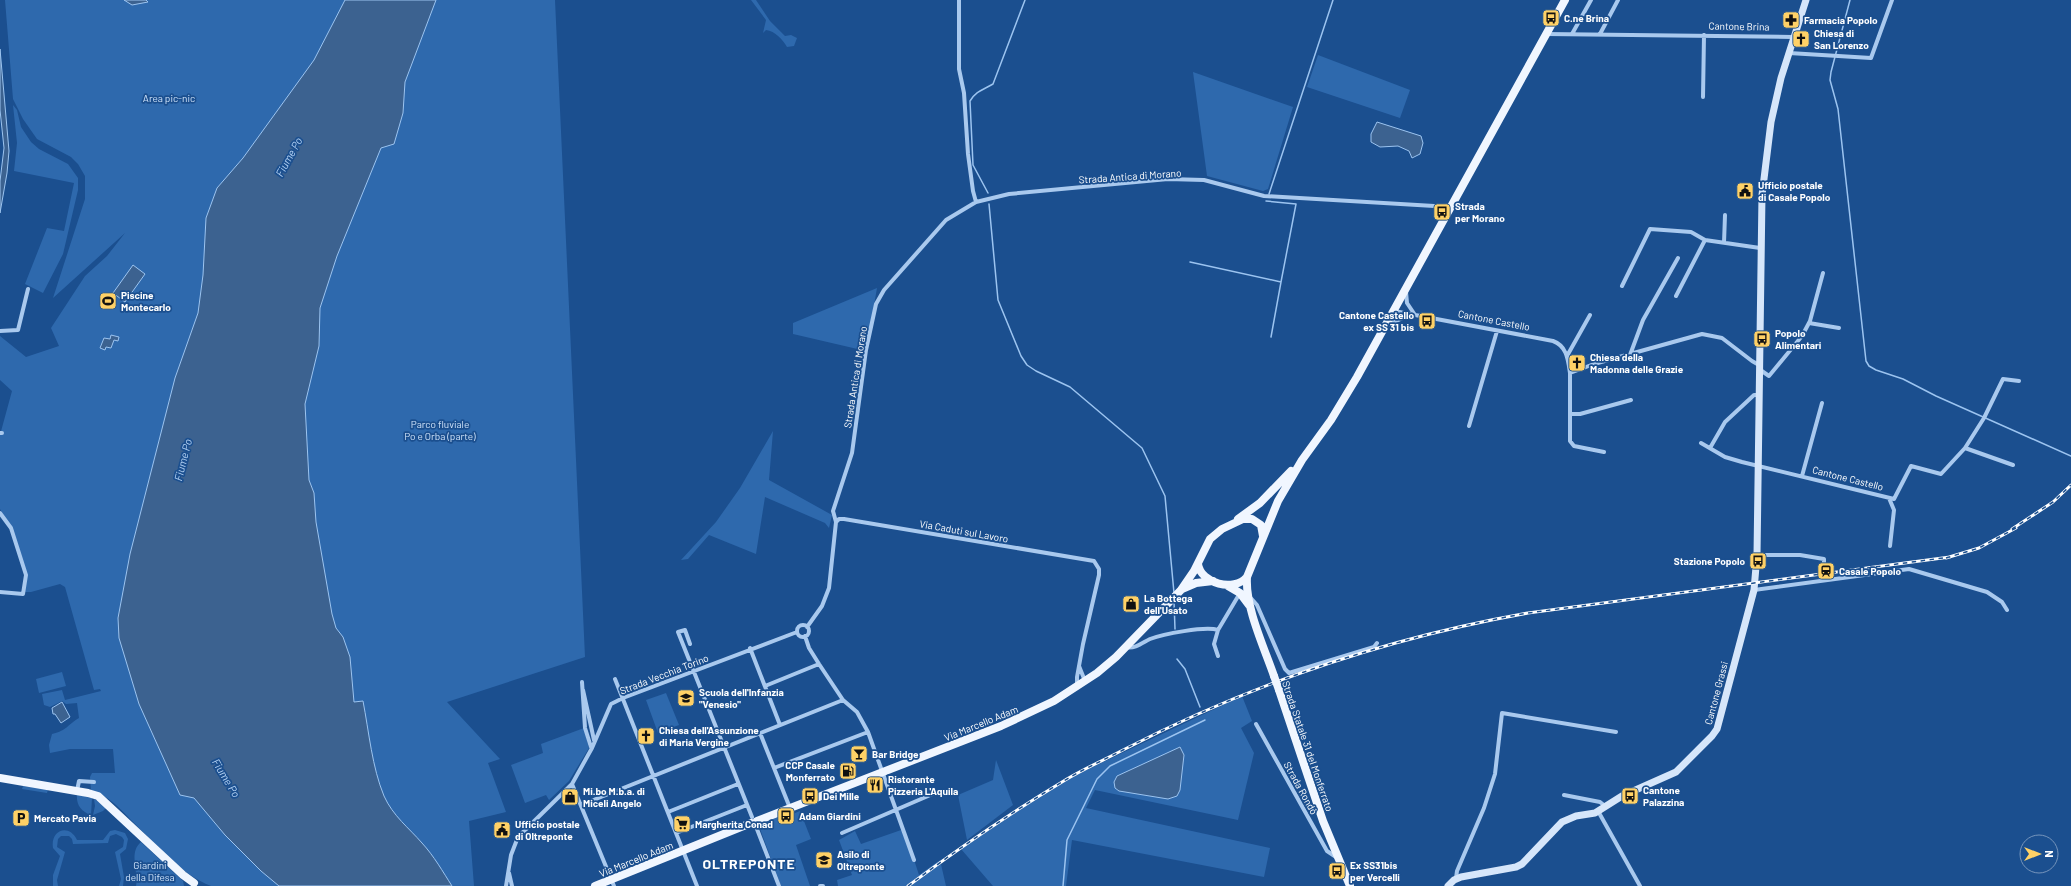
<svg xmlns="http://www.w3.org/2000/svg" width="2071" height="886" font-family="Barlow,sans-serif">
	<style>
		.green { fill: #2e69ad }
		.water { fill: #3c6290; stroke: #9cc4f0 }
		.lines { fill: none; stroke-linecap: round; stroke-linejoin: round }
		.stream { stroke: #9cc4f0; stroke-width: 1.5 }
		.street { stroke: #a9c9ee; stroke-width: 4 }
		.secondary { stroke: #d6e6fa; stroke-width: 7 }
		.primary { stroke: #f0f6ff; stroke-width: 8 }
		.rail-casing { stroke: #fff; stroke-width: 3 }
		.rail { stroke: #1b4f8f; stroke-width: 1.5; stroke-dasharray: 4.5; stroke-linecap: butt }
		.primary-bridge { stroke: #f0f6ff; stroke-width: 8 }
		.labels { text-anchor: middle; stroke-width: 3.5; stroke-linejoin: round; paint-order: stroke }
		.poi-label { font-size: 10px; font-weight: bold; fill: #fff; stroke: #1b4f8f; text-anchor: start }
		.street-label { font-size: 10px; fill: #fff; stroke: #1b4f8f }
		.park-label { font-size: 10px; fill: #cfe3fa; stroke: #1b4f8f }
		.water-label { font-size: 11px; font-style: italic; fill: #b5d3f5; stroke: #1b4f8f }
		.district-label { font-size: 14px; font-weight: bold; letter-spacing: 1px; fill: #fff; stroke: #1b4f8f }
	</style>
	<rect width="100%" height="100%" fill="#1b4f8f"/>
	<path class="green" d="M5 0H555L585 657 447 702 500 759 488 763 506 812 469 821 474 886H211C182 875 157 846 135 824 120 809 111 797 91 790L90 777 92 773H115L113 749H70L50 753 49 745 52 734C68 730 67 725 79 718L77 703 66 704 62 701 50 707 44 705 42 694 62 690 65 700 101 691 100 689 94 690 65 587 60 584 31 592H22L27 575 12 531 0 509V435L12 391 0 380V336L26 357 59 346 51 328 85 276 107 256 125 233 53 298 85 199V176L78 164 71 157 37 139 23 119 13 99Z
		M751 0H756L770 21 785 36 791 35 797 38 794 46 787 47C783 40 775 31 766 30L763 33 766 20Z
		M1318 55 1410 90 1400 118 1307 87Z
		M1193 72 1293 107 1268 189 1263 191 1207 176Z
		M13 105 17 110 21 127 31 142 39 149 68 164 78 178V190L63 254 43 293 25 284 47 228 64 231 74 183 14 171 17 143Z
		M877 288 866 351 793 334V323Z
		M773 431 769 480 832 515 829 528 825 523 765 497 756 554 709 535 688 559 681 560 716 522 740 488Z
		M62 672 66 686 39 693 36 679Z
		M666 693 679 725 658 733 646 700Z
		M1242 696 1252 721 1241 728 1254 753 1238 820 1095 790 1086 808 1270 848 1264 877 1072 840 1066 886H993L961 849 1063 781Z
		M584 728 589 748 569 781 549 800 546 795 525 803 511 765 543 753 541 744Z
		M996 760 1013 805 967 840 958 795 993 780Z
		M23 786 48 789 47 793 22 789Z
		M77 794 92 798 91 815C81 811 76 805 77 794Z
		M94 799 107 807 103 811 93 815 95 806Z
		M800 811 811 839 796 845 810 886H781L759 826 784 814 785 817Z
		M904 829 919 875 940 860 946 886H838L837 880 852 875 839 840 855 831 861 844Z
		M115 830 125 833 128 839 126 849 120 854 124 877 123 886H119L121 879 115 852 123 847 124 840 122 837 116 834 110 836 108 843 73 844 72 839 69 836H61L58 839 57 847 65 852 57 880 58 886H53V875L60 856 53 848C50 830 69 823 77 840H103L110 831Z
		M141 842 183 881 184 886H136C139 872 128 853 141 842Z"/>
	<path class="water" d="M124 0H146L148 2 132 5Z
		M345 0H436L405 82 403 113 394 144 381 148 337 256 320 308 319 346 305 404 309 480 314 493 316 522 332 614 336 628 343 637 350 657 354 702 363 701C369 732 372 767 384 796 393 816 409 828 422 843 434 856 443 872 452 886H279L261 871 225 835 194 798 180 795 139 704 119 638 118 618 130 554 175 378 198 313 203 275 206 218 217 188 243 158 314 60Z
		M0 49 9 151 7 173 0 213V181L4 148 0 110Z
		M1377 122 1421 136 1423 143 1420 154 1412 158 1409 151 1398 146 1380 147 1371 142V134Z
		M133 265 145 274 125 302 113 293Z
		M111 335 119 337 118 341 114 340 111 348 106 347 105 350 100 348 104 338 110 339Z
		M62 702 70 717 61 723 55 714H53L52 708Z
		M1180 747 1184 755 1180 790 1177 796 1168 799 1119 791 1115 788 1114 782 1117 776Z"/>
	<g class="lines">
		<path class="stream" d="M1850 0 1831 72 1830 80 1838 109 1866 361 1869 366 1876 370 1903 379 1936 396 2071 456
			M988 193 973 165 970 101C976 91 983 90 993 84L1025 0
			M1269 194 1333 0
			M989 204 998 300 1021 356 1027 365 1036 371 1070 387 1142 448 1165 496 1174 593
			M1190 262 1281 282 1296 204 1266 201
			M1271 337 1281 282
			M1174 601 1175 629
			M1177 659 1185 669 1200 707
			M1063 886 1067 840 1097 779 1110 766 1205 720"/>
		<path class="street" d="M959 0V69L964 93 968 154 973 191 976 202
			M1546 34 1793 37
			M1572 34 1591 0
			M1600 34 1618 0
			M1789 53 1871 58 1892 0
			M1703 97 1704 35
			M1724 243 1725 215
			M1622 286 1650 229 1691 232 1705 240
			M1406 292 1407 303 1415 315
			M1676 296 1705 240 1760 248
			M1394 311 1553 341C1567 346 1568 360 1570 373L1594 364 1702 334 1722 338 1752 361 1759 365
			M1809 323 1839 328
			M1388 325 1411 314
			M0 331 18 330 28 289
			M1630 355 1643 320 1678 258
			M1567 356 1590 315
			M1759 369 1769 376 1802 336 1810 321 1823 273
			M1570 373V441L1574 446 1604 452
			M1572 414H1580L1631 400
			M1469 426 1497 331
			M0 433H2
			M1701 443 1725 457 1742 462 1894 499 1911 466 1941 474 1965 448 2013 465
			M1710 448 1725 422 1754 395H1759
			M1965 448 1984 418 2003 379 2019 381
			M1802 476 1822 403
			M1889 498 1894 510 1890 546
			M0 513 11 528 26 575 23 594 0 592
			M836 522 833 511 852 453 866 350 876 304 884 290 946 220 976 202 1009 194 1168 179 1204 180 1264 196 1451 207
			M836 522 839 519H844L1094 561 1099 569V575L1083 644 1077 677V686
			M1757 555H1800L1824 559V563
			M1754 590 1909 569 1987 592 2002 602 2007 610
			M1249 596 1257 605 1285 669 1289 673 1374 647 1377 643
			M797 631a6 6 0 1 1 12 0a6 6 0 1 1-12 0Z
			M807 627 822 606 829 588 836 522
			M805 636 809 648 819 664 843 700 857 712 868 732 914 860
			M690 644 685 630 678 632 752 817
			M1126 647C1135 649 1142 643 1150 639 1163 634 1205 626 1218 630L1240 593
			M750 648 780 725
			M1218 656 1214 644 1218 630
			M1079 666 1085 681
			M615 679 697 886
			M582 682 585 728 591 747
			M765 686 819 664
			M583 690 594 740
			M1256 724 1327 851 1336 857
			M760 733 790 808
			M774 768 868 732
			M572 784 614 886
			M77 791 79 781 94 782
			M1564 795 1600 802 1605 806
			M581 805 843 700
			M1598 811 1640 886
			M668 812 738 784
			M755 824 779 886
			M676 833 747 805
			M842 833 935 793
			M509 873 512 886
			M1456 878 1457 871 1484 808 1495 774 1502 713 1616 732
			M506 886 511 855 518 837 572 784 592 748 611 704 623 698 797 632
			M820 886H823"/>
		<path class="secondary" d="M1448 886 1454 880 1461 877 1516 867 1522 864 1562 822 1576 816 1595 813 1622 796 1676 772 1712 736 1717 729 1754 590 1757 555 1762 195 1771 122 1781 78 1806 0"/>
		<path class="primary" d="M1238 519 1260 503 1291 471
			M1198 564C1201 584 1234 592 1247 577L1278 501 1302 460 1331 420 1357 377 1565 0
			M1247 577C1245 607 1264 647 1274 676
			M1228 586 1240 593 1249 605
			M1182 589 1196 583 1213 581
			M1279 690 1323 821 1350 886
			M0 778 88 793 98 796 183 875 194 883
			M757 821 1001 726 1054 701 1097 673 1116 657 1181 590 1194 571 1210 539 1222 529 1243 519H1252L1261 525 1263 536
			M595 886 751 823"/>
		<defs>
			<path id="rail" d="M2012 529 2053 502 2071 485
				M1946 558 1979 548 2016 528
				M908 886C958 849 1009 814 1062 782 1081 770 1102 761 1123 750 1249 685 1387 638 1528 613L1950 557"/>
		</defs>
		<use href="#rail" class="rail-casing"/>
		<use href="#rail" class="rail"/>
		<path class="primary-bridge" d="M1274 676 1279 690"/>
	</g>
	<defs>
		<symbol id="bus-square" viewBox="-11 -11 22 22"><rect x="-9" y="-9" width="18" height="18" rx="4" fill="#ffd166" stroke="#1b4f8f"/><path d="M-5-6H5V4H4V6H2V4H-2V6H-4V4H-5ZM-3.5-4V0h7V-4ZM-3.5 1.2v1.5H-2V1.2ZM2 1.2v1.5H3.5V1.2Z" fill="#111"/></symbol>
		<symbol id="pharmacy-square" viewBox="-11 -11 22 22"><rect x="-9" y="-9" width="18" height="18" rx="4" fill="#ffd166" stroke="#1b4f8f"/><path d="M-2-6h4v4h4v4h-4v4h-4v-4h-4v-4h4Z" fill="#111"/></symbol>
		<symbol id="church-square" viewBox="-11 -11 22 22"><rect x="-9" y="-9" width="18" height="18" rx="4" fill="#ffd166" stroke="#1b4f8f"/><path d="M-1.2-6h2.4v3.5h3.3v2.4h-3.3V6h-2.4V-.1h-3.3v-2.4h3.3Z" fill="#111"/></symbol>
		<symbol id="civic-square" viewBox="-11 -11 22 22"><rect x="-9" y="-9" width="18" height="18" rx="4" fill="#ffd166" stroke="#1b4f8f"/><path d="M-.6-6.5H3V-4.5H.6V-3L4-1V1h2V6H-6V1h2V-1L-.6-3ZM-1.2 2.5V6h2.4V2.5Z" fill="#111"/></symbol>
		<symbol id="stadium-square" viewBox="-11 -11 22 22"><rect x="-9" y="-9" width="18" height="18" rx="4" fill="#ffd166" stroke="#1b4f8f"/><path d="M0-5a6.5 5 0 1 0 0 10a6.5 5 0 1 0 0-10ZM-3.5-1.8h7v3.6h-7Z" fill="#111"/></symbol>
		<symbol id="station-square" viewBox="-11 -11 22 22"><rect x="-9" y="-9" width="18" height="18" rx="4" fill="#ffd166" stroke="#1b4f8f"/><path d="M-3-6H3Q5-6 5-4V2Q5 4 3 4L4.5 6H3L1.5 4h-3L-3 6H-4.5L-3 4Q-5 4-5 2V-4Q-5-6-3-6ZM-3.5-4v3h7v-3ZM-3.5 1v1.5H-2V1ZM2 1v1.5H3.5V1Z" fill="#111"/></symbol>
		<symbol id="shop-square" viewBox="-11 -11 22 22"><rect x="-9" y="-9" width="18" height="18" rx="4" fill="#ffd166" stroke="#1b4f8f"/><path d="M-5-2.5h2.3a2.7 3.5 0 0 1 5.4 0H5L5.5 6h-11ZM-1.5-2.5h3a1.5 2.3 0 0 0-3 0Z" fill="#111"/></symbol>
		<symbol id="school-square" viewBox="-11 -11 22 22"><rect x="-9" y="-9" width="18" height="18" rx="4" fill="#ffd166" stroke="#1b4f8f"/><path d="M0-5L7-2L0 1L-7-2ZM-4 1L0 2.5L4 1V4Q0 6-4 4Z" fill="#111"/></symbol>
		<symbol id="bar-square" viewBox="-11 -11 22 22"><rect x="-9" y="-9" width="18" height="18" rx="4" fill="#ffd166" stroke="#1b4f8f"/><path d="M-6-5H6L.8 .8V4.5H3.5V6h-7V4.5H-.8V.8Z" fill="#111"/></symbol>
		<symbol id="fuel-square" viewBox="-11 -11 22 22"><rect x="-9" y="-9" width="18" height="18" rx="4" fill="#ffd166" stroke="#1b4f8f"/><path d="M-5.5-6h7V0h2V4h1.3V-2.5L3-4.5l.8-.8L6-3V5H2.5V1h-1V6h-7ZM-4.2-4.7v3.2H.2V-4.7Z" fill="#111"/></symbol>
		<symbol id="restaurant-square" viewBox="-11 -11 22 22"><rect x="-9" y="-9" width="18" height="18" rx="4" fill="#ffd166" stroke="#1b4f8f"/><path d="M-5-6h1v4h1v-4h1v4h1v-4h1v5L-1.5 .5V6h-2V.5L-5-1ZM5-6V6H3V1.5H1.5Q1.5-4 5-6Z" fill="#111"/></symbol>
		<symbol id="parking-square" viewBox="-11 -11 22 22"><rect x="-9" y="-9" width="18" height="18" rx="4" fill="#ffd166" stroke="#1b4f8f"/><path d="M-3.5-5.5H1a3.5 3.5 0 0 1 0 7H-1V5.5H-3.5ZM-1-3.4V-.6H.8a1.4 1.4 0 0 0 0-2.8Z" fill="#111"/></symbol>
		<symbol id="supermarket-square" viewBox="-11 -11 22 22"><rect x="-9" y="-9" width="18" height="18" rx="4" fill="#ffd166" stroke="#1b4f8f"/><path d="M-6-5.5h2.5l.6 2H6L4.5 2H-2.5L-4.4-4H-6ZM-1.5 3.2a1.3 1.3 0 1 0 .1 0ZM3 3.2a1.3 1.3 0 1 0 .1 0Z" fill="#111"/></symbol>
	</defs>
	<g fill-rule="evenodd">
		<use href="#bus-square" x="1541" y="8" width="20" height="20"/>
		<use href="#pharmacy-square" x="1781" y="10" width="20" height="20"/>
		<use href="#church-square" x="1791" y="29" width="20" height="20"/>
		<use href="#civic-square" x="1735" y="181" width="20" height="20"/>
		<use href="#bus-square" x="1432" y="202" width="20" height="20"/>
		<use href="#stadium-square" x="98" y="291" width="20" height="20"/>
		<use href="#bus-square" x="1417" y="311" width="20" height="20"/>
		<use href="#bus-square" x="1752" y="329" width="20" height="20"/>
		<use href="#church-square" x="1567" y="353" width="20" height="20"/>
		<use href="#bus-square" x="1748" y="551" width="20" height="20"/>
		<use href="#station-square" x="1816" y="561" width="20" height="20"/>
		<use href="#shop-square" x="1121" y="594" width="20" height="20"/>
		<use href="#school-square" x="676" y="688" width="20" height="20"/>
		<use href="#church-square" x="636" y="726" width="20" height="20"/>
		<use href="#bar-square" x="849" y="744" width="20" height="20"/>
		<use href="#fuel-square" x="838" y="761" width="20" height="20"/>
		<use href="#restaurant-square" x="865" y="775" width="20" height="20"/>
		<use href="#bus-square" x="800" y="786" width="20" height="20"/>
		<use href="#bus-square" x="1620" y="786" width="20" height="20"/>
		<use href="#shop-square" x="560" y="787" width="20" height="20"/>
		<use href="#bus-square" x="776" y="806" width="20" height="20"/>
		<use href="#parking-square" x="11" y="808" width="20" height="20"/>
		<use href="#supermarket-square" x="672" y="814" width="20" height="20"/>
		<use href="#civic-square" x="492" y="820" width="20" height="20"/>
		<use href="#school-square" x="814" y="850" width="20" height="20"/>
		<use href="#bus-square" x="1327" y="861" width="20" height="20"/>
	</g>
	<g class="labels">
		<g class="poi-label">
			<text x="1564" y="22">C.ne Brina</text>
			<text x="1804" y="24">Farmacia Popolo</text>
			<text x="1814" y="37">Chiesa di<tspan x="1814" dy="12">San Lorenzo</tspan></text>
			<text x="1758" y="189">Ufficio postale<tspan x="1758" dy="12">di Casale Popolo</tspan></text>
			<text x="1455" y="210">Strada<tspan x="1455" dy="12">per Morano</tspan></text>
			<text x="121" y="299">Piscine<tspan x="121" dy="12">Montecarlo</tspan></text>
			<text x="1414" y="319" text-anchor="end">Cantone Castello<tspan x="1414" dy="12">ex SS 31 bis</tspan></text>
			<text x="1775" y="337">Popolo<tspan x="1775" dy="12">Alimentari</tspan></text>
			<text x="1590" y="361">Chiesa della<tspan x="1590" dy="12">Madonna delle Grazie</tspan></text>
			<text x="1745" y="565" text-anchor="end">Stazione Popolo</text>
			<text x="1839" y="575">Casale Popolo</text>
			<text x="1144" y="602">La Bottega<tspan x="1144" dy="12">dell'Usato</tspan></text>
			<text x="699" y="696">Scuola dell'Infanzia<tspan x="699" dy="12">"Venesio"</tspan></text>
			<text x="659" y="734">Chiesa dell'Assunzione<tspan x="659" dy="12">di Maria Vergine</tspan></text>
			<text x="872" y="758">Bar Bridge</text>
			<text x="835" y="769" text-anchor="end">CCP Casale<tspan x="835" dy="12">Monferrato</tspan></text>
			<text x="888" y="783">Ristorante<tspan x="888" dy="12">Pizzeria L'Aquila</tspan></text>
			<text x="1643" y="794">Cantone<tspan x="1643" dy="12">Palazzina</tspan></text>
			<text x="583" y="795">Mi.bo M.b.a. di<tspan x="583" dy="12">Miceli Angelo</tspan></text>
			<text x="823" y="800">Dei Mille</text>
			<text x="799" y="820">Adam Giardini</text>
			<text x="34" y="822">Mercato Pavia</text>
			<text x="515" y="828">Ufficio postale<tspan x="515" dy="12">di Oltreponte</tspan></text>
			<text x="695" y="828">Margherita Conad</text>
			<text x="837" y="858">Asilo di<tspan x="837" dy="12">Oltreponte</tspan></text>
			<text x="1350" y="869">Ex SS31bis<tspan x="1350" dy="12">per Vercelli</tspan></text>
		</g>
		<g class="street-label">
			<text transform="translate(1739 26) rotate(1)" y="4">Cantone Brina</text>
			<text transform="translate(1130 176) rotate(-4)" y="4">Strada Antica di Morano</text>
			<text transform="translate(1494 320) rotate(11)" y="4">Cantone Castello</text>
			<text transform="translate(855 377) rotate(-81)" y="4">Strada Antica di Morano</text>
			<text transform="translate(1848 478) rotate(14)" y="4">Cantone Castello</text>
			<text transform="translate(964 531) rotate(10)" y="4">Via Caduti sul Lavoro</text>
			<text transform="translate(664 674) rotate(-21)" y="4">Strada Vecchia Torino</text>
			<text transform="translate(1716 693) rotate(-75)" y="4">Cantone Grassi</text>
			<text transform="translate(981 723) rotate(-22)" y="4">Via Marcello Adam</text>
			<text transform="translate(1308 746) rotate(71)" y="4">Strada Statale 31 del Monferrato</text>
			<text transform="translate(1301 788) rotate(61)" y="4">Strada Rondò</text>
			<text transform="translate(636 859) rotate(-22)" y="4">Via Marcello Adam</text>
		</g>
		<g class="park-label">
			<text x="169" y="102">Area pic-nic</text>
			<text x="440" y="428">Parco fluviale<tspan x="440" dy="12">Po e Orba (parte)</tspan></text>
			<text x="150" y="869">Giardini<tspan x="150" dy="12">della Difesa</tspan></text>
		</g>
		<g class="water-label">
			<text transform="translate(289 157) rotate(-61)" y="4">Fiume Po</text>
			<text transform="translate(183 460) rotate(-76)" y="4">Fiume Po</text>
			<text transform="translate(226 778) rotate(59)" y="4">Fiume Po</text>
		</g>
		<g class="district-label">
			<text x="749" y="869">OLTREPONTE</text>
		</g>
	</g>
	<g transform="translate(2039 854) rotate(90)"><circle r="19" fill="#1b4f8f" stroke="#7695bc"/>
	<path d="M0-3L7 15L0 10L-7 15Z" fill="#ffd166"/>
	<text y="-6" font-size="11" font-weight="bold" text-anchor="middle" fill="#ffffff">N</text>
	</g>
</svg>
